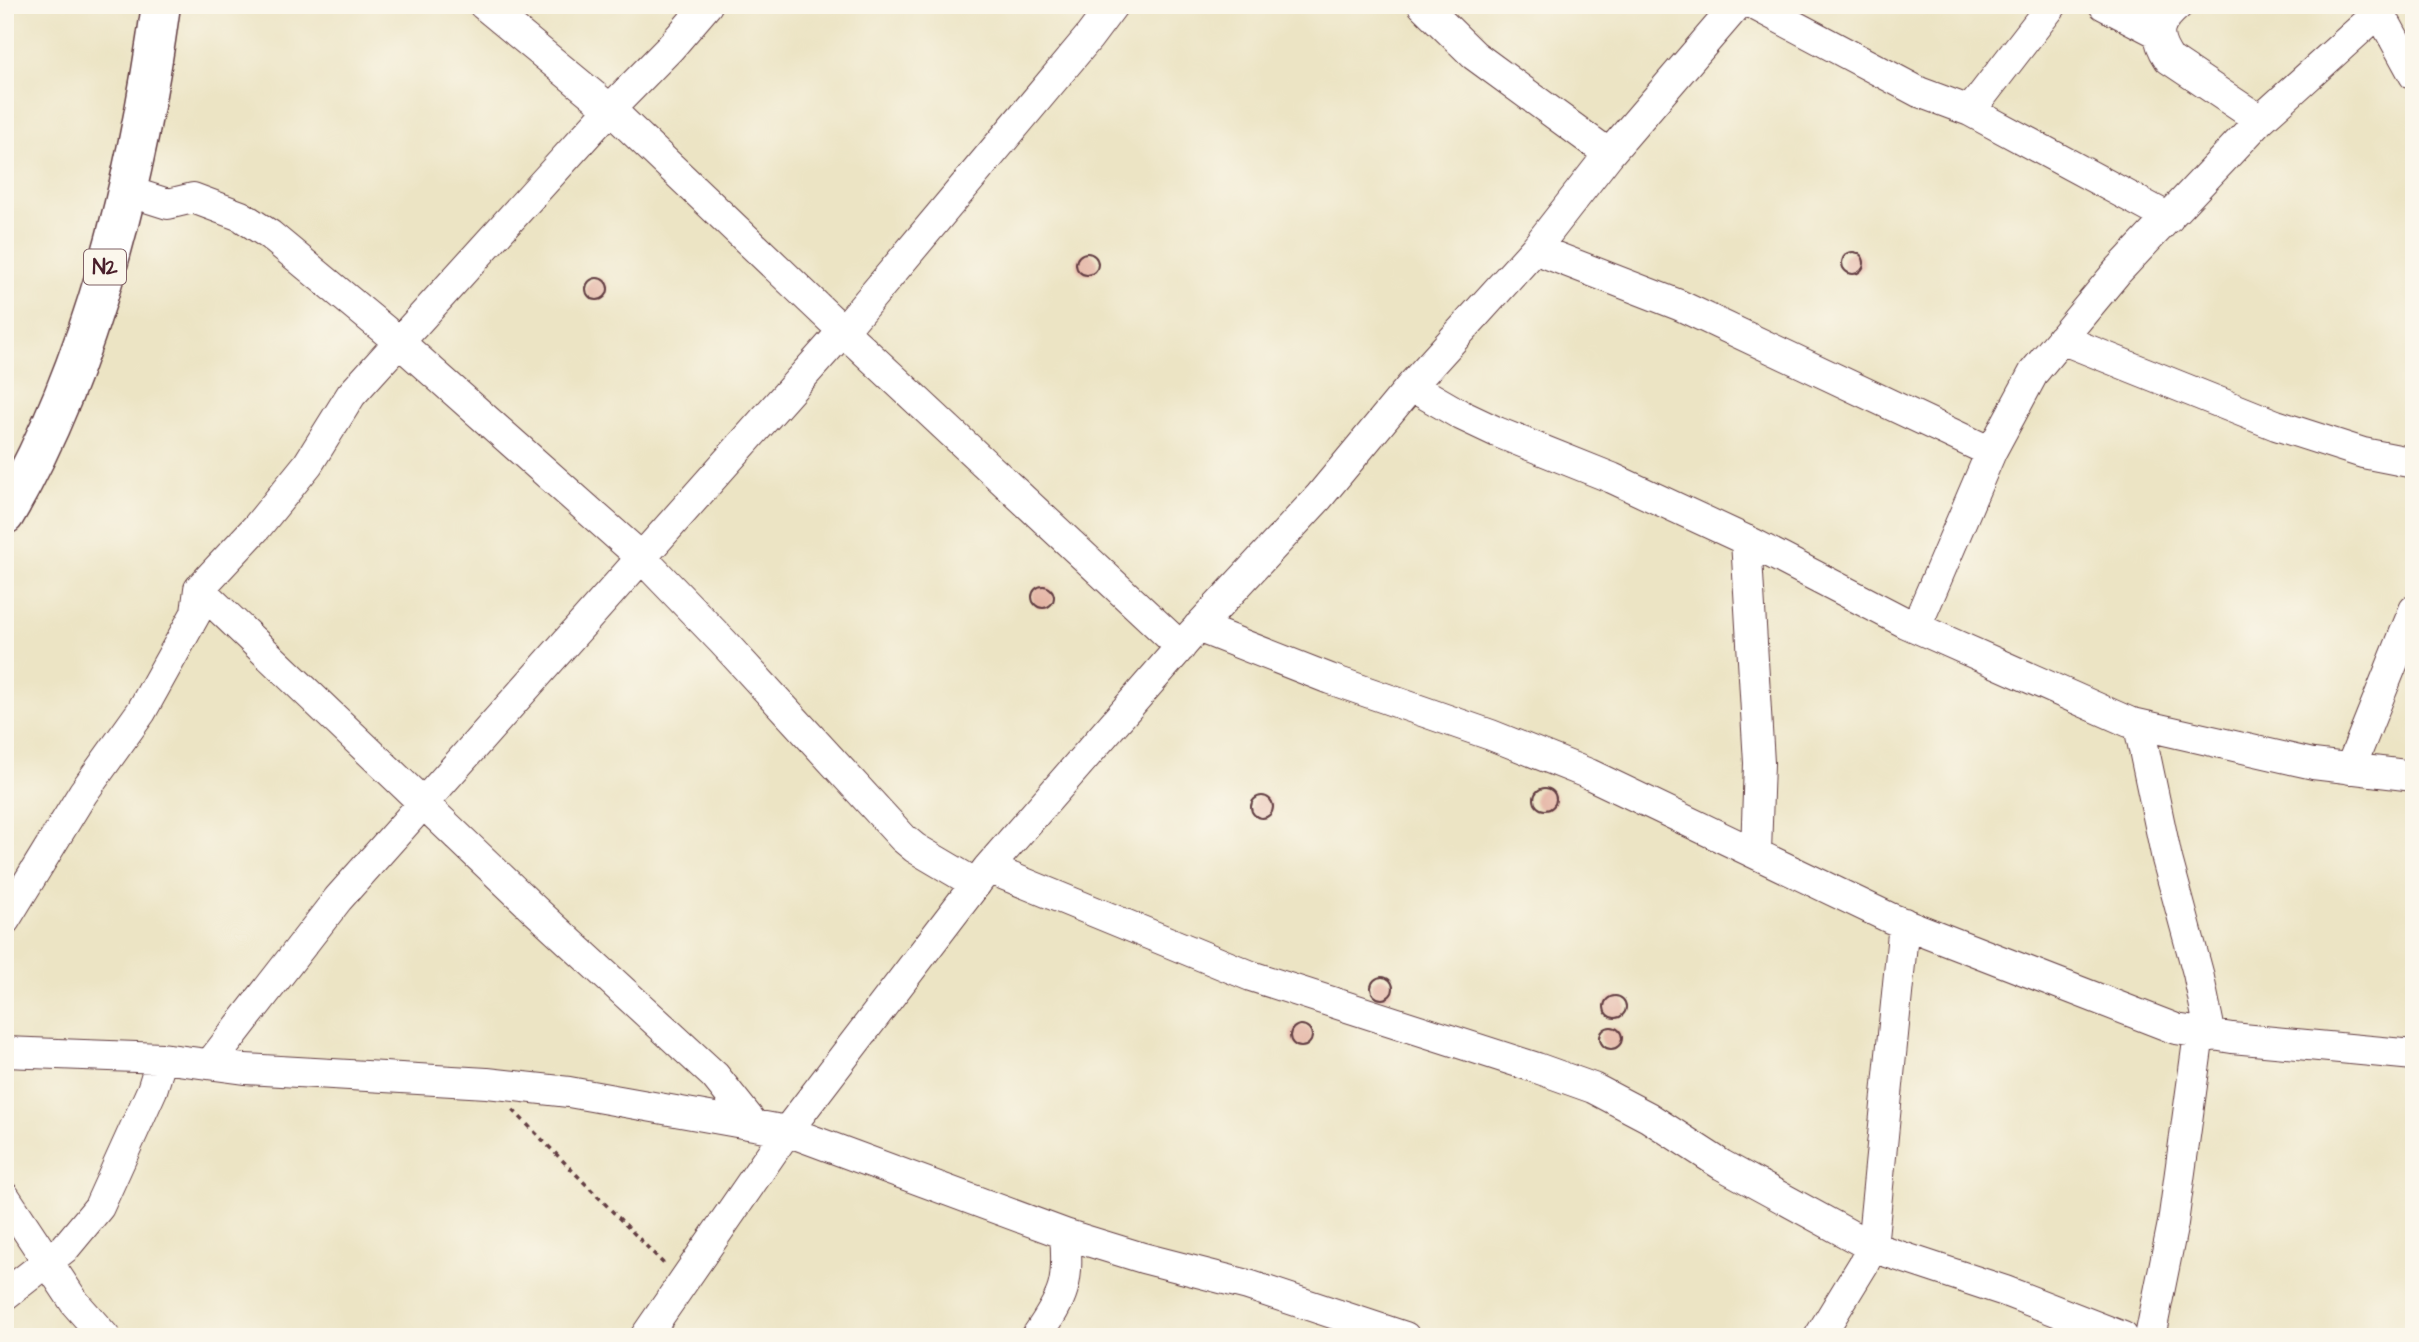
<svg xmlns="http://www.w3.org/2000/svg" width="2419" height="1342" font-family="'Architects Daughter',sans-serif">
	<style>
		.building { fill: #e5b5a5 }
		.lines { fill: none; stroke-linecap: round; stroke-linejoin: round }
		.minor-casing { stroke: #623d42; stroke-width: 32 }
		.highway-casing { stroke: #623d42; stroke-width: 41 }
		.path { stroke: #623d42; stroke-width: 3.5; stroke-dasharray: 5 5; stroke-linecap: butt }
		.minor { stroke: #fff; stroke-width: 30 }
		.highway { stroke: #fff; stroke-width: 38 }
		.labels { text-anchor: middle; stroke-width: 7; stroke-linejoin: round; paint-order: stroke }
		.shield { fill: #fbf7ec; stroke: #7f6065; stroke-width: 2 }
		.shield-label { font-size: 21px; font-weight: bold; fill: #4a1f2b }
	</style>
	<rect width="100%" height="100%" fill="#fbf7ec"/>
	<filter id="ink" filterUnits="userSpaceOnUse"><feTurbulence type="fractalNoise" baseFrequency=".0143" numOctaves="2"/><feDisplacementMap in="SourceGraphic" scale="14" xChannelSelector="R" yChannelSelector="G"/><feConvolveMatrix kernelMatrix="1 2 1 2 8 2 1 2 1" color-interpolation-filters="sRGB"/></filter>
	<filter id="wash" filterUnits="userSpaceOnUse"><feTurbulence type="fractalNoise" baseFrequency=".00686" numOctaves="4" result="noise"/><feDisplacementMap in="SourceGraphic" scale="28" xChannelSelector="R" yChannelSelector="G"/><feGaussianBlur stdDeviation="1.57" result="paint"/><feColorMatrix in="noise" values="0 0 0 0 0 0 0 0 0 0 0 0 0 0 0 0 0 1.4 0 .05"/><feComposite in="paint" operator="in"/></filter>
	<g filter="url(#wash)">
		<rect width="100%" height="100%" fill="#ece4c4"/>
		<g id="blocks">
			<path class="building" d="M1842 263a11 11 0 1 1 22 0a11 11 0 1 1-22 0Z
				M1076 264a11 11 0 1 1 22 0a11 11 0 1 1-22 0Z
				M586 289a11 11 0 1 1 22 0a11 11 0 1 1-22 0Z
				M1032 597a11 11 0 1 1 22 0a11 11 0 1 1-22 0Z
				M1534 799a11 11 0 1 1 22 0a11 11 0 1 1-22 0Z
				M1251 807a11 11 0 1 1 22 0a11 11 0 1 1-22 0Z
				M1371 988a11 11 0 1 1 22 0a11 11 0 1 1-22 0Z
				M1604 1007a11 11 0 1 1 22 0a11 11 0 1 1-22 0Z
				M1290 1036a11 11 0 1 1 22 0a11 11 0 1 1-22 0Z
				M1600 1038a11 11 0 1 1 22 0a11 11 0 1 1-22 0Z"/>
		</g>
	</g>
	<g filter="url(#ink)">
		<use href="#blocks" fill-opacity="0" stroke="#623d42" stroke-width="2"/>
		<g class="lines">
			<defs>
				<path id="minor" d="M484 5 610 109 843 331 1181 647
					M1423 5 1474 55 1609 154
					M1755 5 1919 92 1970 111 2169 218
					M2104 5 2158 33
					M2178 5C2157 23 2153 35 2169 59L2260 120
					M2380 13 2414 75
					M1970 111 2052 5
					M127 191 168 204 193 198 241 216 270 235 399 342 641 557 723 642 903 838 915 848 976 884
					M1535 249 1679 305 1991 452
					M2061 339 2276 425 2363 453 2414 463
					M1411 386 1461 415 1497 432 1612 478 1752 543 1906 623 2129 722 2313 764 2414 776
					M1746 540 1759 763 1756 852
					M199 589 535 910 715 1076 754 1125
					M1198 627 1330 679 1491 735 1589 774 1890 918 2176 1029 2232 1038 2414 1055
					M1916 627 1991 452 2034 372 2117 272 2260 120 2387 5
					M2139 726 2167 859 2198 973 2211 1036
					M2350 769 2414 610
					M988 868 1251 976 1537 1068 1593 1088 1648 1117 1722 1165 1872 1247 2005 1291 2123 1337
					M5 920 83 793 141 712 196 613 199 589 257 527 308 464 351 395 610 109 670 48 707 5
					M5 1052 162 1058 245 1069 487 1083 569 1092 787 1131 1065 1234 1143 1258 1248 1285 1405 1337
					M210 1064 338 899 843 331 1089 37 1113 5
					M5 1197 75 1303 105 1337
					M5 1295 65 1248 99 1207 152 1090 162 1058
					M645 1337 787 1131 988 868 1191 635 1319 497 1411 386 1535 249 1609 154 1737 5
					M1036 1337C1065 1295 1069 1284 1065 1234
					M1819 1337 1863 1265 1872 1247 1904 923
					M2150 1337 2173 1223 2199 1034"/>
				<path id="highway" d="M5 515C92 366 138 175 161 5"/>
			</defs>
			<use href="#minor" class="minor-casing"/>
			<use href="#highway" class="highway-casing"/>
			<path class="path" d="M513 1110 664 1264"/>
			<use href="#minor" class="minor"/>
			<use href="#highway" class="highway"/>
		</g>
	</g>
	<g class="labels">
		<rect class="shield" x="84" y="249.5" width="42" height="35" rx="5"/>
		<g class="shield-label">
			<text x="105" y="274">N2</text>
		</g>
	</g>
	<rect width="2419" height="1342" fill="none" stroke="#fbf7ec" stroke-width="28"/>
</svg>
